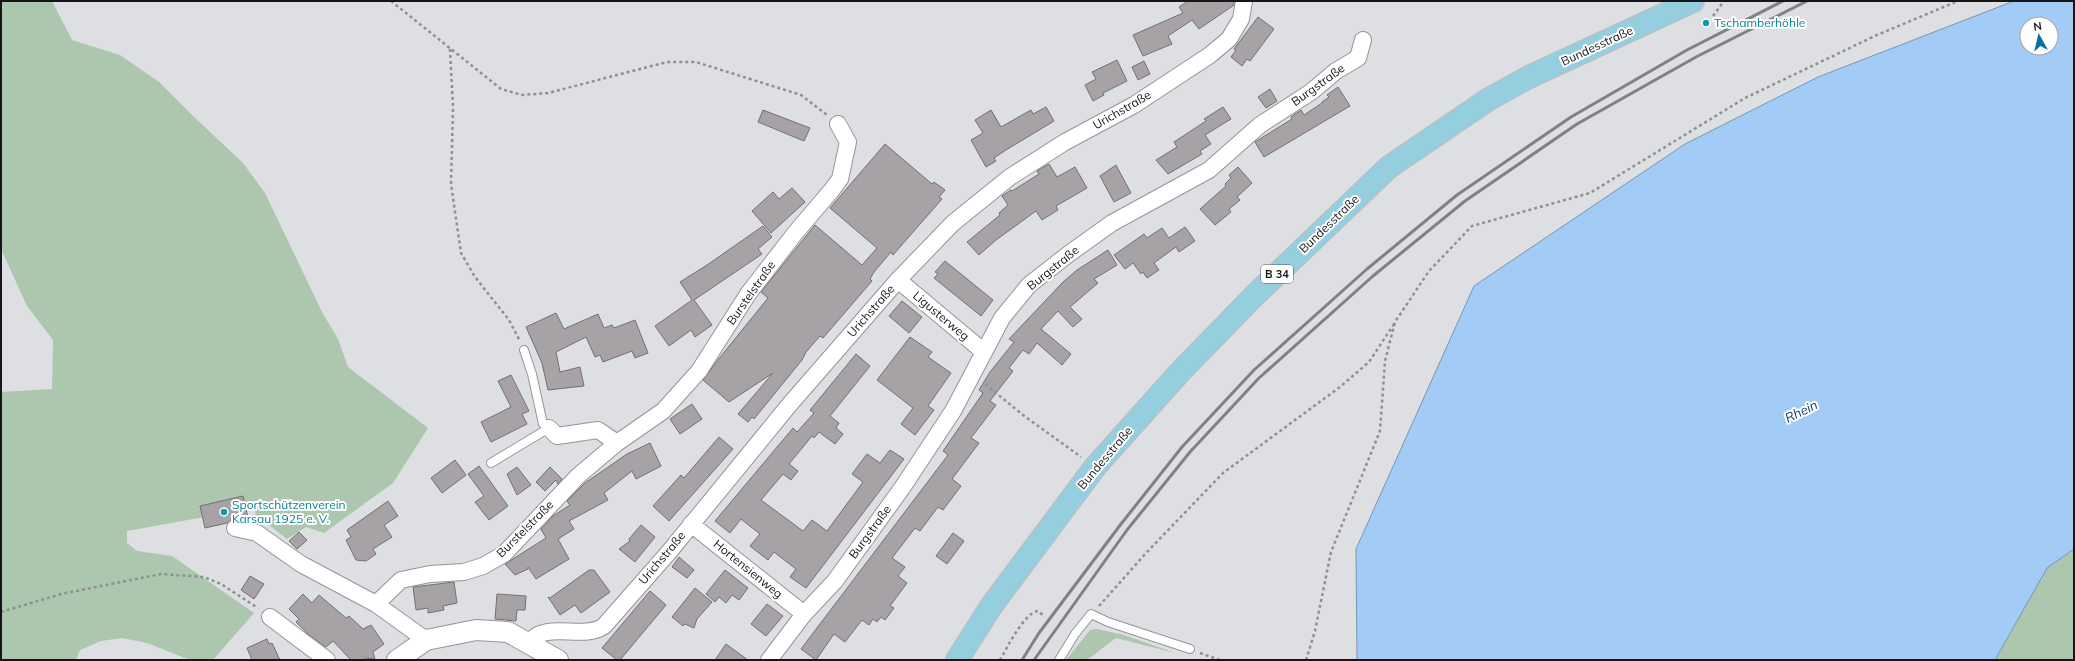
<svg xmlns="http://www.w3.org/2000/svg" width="2075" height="661" font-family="Mulish,sans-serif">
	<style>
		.green { fill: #acc7ad }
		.water { fill: #a2ccf6; stroke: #7895b3; fill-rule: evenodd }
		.building { fill: #a7a2a5; stroke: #747072 }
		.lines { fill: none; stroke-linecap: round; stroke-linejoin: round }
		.service-casing { stroke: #939598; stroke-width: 10 }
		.minor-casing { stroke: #939598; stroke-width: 18 }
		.tertiary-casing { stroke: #939598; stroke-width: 22 }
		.primary-casing { stroke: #bebebe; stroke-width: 24 }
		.path { stroke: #8f9093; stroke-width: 2.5; stroke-dasharray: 3 3; stroke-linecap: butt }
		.service { stroke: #fff; stroke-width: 8 }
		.minor { stroke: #fff; stroke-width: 16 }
		.tertiary { stroke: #fff; stroke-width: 20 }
		.primary { stroke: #95cedf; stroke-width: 22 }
		.rail { stroke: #808184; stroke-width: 3 }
		.culture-dot { fill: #0f9aa8; stroke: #fff; stroke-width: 1.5 }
		.labels { text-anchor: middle; stroke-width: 4; stroke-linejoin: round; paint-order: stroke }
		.shield { fill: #fff; stroke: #5c5c5d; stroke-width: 1 }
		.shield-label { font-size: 11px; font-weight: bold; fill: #161618 }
		.culture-label { font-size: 12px; fill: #0d838f; stroke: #fff; text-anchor: start }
		.street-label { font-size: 12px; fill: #161618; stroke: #fff }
		.water-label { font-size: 13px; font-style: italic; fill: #0f3e65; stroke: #fff }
	</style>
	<rect width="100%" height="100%" fill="#dddfe3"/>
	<path class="green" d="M1 1H52L72 40 120 55 159 82 192 115 243 163 265 193 322 312 338 339 348 367 428 428 393 483 324 533 306 527 287 539 256 515 254 508 127 531V543L137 551 172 556 254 613 213 660H190L147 643 122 638 101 641 80 650 76 660H1V392L52 389 53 340 27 306 1 249Z
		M2074 549V660H1995L2047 568Z
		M1097 629 1124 635 1175 653 1116 638 1087 660H1066L1090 630Z"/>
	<path class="water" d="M2014 1H2074V549L2047 568 1995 660H1357L1356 549 1474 286 1685 144 1818 77ZM2027 24H2051V48H2027Z"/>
	<path class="building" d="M1188 1H1234V5L1199 29 1192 20 1168 36 1172 44 1143 56 1133 35 1183 13 1179 7Z
		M1258 17 1274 29 1250 61 1247 59 1242 66 1231 57 1236 50 1234 49Z
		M1117 60 1127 81 1103 93 1104 95 1093 101 1085 85 1096 79 1092 72Z
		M1144 61 1150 74 1138 80 1132 67Z
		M1338 87 1350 106 1264 157 1255 142 1292 119 1291 117 1301 110 1304 115 1322 103V102L1329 97 1327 95Z
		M1270 89 1277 101 1266 108 1258 97Z
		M1046 107 1054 121 1006 150 994 158 996 161 986 167 971 140 983 133 975 120 991 110 1001 127 1031 110 1033 114Z
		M1223 107 1231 119 1205 135 1211 144 1200 151 1202 154 1168 174 1156 160 1177 147 1174 142 1206 121 1204 119Z
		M763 110 810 128 804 141 758 122Z
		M885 144 932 184 934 182 945 190 939 197 942 199 893 255 891 252 874 272 870 279 872 281 823 338 820 336 806 352 802 360 754 419 752 417 748 422 738 414 773 373 729 402 703 380 717 361 768 298 761 292 815 225 862 265 877 248 830 208Z
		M1049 164 1057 177 1075 167 1087 188 1056 206 1058 210 1042 220 1036 211 996 240 979 255 967 242 1000 215 999 213 1008 205 1002 196 1011 190 1012 191 1039 174 1037 171Z
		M1116 165 1131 193 1114 202 1100 176Z
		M1238 167 1252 183 1237 197 1240 200 1229 209 1231 212 1215 225 1200 209 1226 186 1225 184 1231 178 1229 175Z
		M792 188 805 202 771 233 752 211 773 192 779 199Z
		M763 226 772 237 758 249 762 254 694 300 712 325 695 337 691 330 669 346 655 326 692 300 680 282 707 265Z
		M1185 227 1195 241 1179 252 1176 247 1154 263 1159 270 1147 278 1143 272 1141 274 1133 263 1125 269 1114 255 1144 234 1147 238 1162 228 1169 238Z
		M1108 250 1117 265 1094 279 1098 283 1070 307 1082 319 1073 327 1058 311 1041 329 1071 354 1062 365 1037 343 1029 354 1023 350 1009 368 1013 371 990 401 996 405 971 438 979 443 952 479 961 486 943 510 938 507 920 531 915 528 892 558 905 567 898 576 907 583 890 606 894 608 885 620 881 617 877 622 873 619 869 625 862 620 845 642 834 634 816 660 801 649 948 455 943 451 983 393 979 390 990 372 1014 342 1009 339 1063 282 1077 270Z
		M945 261 993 300 981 316 934 278 938 274 935 272Z
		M902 301 922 317 909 333 889 316Z
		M556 313 564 329 598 314 604 328 612 325 614 328 635 320 648 353 635 358 632 351 603 362 600 355 595 357 586 337 556 352 560 372 580 367 584 386 548 390 542 363 526 327Z
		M910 337 932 352 928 357 951 373 928 406 934 410 915 435 901 424 913 408 877 380Z
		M856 354 870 366 830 416 839 423 836 428 843 434 835 444 819 432 814 438 812 436 789 464 798 471 791 480 783 474 761 500 803 531 812 520 827 531 863 482 852 474 867 454 880 463 890 450 904 459 806 588 790 577 796 569 774 552 768 560 750 546 760 534 741 519 730 533 715 521 793 428 797 432 814 413 810 410Z
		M511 375 529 411 522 414 527 424 491 442 481 422 511 407 498 381Z
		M692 404 702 419 680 434 670 419Z
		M719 437 733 449 669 521 653 506 681 475 684 478Z
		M650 443 661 466 636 479 632 471 604 493 608 500 569 521 574 529 558 539 569 559 536 579 528 567V569L515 575 505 564 546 538 541 529 553 516 570 505 567 501 585 483 627 454Z
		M455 460 466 475 442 493 431 478Z
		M479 466 508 506 489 520 475 502 484 496 468 474Z
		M517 467 531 485 517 495 507 474Z
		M550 467 562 479 558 484 556 480 545 491 536 482Z
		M243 496 248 518 233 519 227 523 205 528 200 506Z
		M388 501 398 516 384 525 392 537 373 549 376 554 366 561 356 560 346 540 351 537 347 530Z
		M641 525 655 537 635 562 619 549 630 541 629 539Z
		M299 532 307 540 297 549 289 541Z
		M953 533 964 541 947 564 936 556Z
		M679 557 694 570 687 578 672 567Z
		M589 570H594L610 592 581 613 575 605 560 615 548 597 550 598Z
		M725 570 748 588 739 600 732 595 726 603 719 597 715 602 706 594Z
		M250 576 264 584 254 599 241 590Z
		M454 582 457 603 443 606 444 610 428 613V608L416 610 413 587Z
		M695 588 712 602 697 619 694 628 685 624 683 626 672 617Z
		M650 591 666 605 620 660H617L602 648Z
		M303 594 312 603 319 595 346 618 349 616 363 629 371 625 384 644 373 652 375 659 366 658 362 660H351L333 641 326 647 309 635 296 622 299 619 289 609Z
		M497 594 526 596 525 610H517L516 621 495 619Z
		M767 604 783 616 766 636 751 624Z
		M267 639 269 644 272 643 280 660H252L247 648Z
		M726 644 748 660H715Z"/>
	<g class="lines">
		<defs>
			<path id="service" d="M491 463 549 428 543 424 532 374 524 350
				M1059 660 1075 634 1091 614 1108 622 1190 649"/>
			<path id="minor" d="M898 280 984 352
				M549 428 557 436 598 430 617 443
				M691 524 804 614
				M235 528 257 533 301 564 376 604 426 640
				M376 604 401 580 430 574 464 572 483 566 504 554 578 476 617 443 663 411 699 371 748 294 796 232 831 191 840 179 848 142 838 124
				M270 617 327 660
				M528 644C545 619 582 641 604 626L669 552 790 404 898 280 953 223 1010 177 1065 142 1134 105 1210 55 1229 39 1241 19 1244 1
				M769 660 804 614 835 581 902 488 953 411 1002 318 1029 285 1070 253 1112 223 1209 170 1260 125 1311 92 1336 71 1358 58 1363 40"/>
			<path id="tertiary" d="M397 660 426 640 476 630 508 632 558 660"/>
			<path id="primary" d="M957 660 992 605 1095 467 1180 372 1254 296 1389 167 1489 99 1529 77 1693 1"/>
		</defs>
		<use href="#service" class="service-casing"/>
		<use href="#minor" class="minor-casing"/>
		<use href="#tertiary" class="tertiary-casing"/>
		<use href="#primary" class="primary-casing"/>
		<path class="path" d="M391 1 501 89 522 95 548 93 667 62H696L801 95 827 115
			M1713 16 1724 1
			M450 49 453 107 451 184 461 253 475 277 509 320 520 341
			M985 384 1023 415 1081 457
			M1099 606 1147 552 1223 473 1340 387 1369 362 1394 324
			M1 612 61 594 161 574 204 577 221 584 258 608
			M1200 653 1220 660
			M1000 660C1007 648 1024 613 1038 611L1044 616
			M1306 660 1315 631 1331 552 1380 431 1385 361 1395 322 1429 271 1472 226 1590 193 1745 98 1877 35 1958 1"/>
		<use href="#service" class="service"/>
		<use href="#minor" class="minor"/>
		<use href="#tertiary" class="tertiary"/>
		<use href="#primary" class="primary"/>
		<path class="rail" d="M1022 660 1039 633 1121 524 1182 447 1254 370 1367 269 1457 195 1571 117 1687 50 1783 1
			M1034 660 1127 530 1190 452 1259 378 1373 276 1465 201 1577 124 1696 57 1807 1"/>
	</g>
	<g class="culture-dot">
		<circle cx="1706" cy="23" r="4"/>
		<circle cx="224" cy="512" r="4"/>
	</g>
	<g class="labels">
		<rect class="shield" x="1261" y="265" width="32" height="18" rx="3"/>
		<g class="shield-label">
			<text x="1277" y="278">B 34</text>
		</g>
		<g class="culture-label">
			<text x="1714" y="27">Tschamberhöhle</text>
			<text x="232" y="509">Sportschützenverein<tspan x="232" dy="14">Karsau 1925 e. V.</tspan></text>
		</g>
		<g class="street-label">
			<text transform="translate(1597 46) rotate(-25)" y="4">Bundesstraße</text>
			<text transform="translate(1318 85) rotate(-36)" y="4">Burgstraße</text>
			<text transform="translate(1122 110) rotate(-30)" y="4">Urichstraße</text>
			<text transform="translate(1329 224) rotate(-44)" y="4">Bundesstraße</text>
			<text transform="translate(1053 268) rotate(-39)" y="4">Burgstraße</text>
			<text transform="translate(751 293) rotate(-55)" y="4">Burstelstraße</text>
			<text transform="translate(871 311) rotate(-49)" y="4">Urichstraße</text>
			<text transform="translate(941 316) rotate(40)" y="4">Ligusterweg</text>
			<text transform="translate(1105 458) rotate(-50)" y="4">Bundesstraße</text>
			<text transform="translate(525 529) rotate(-45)" y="4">Burstelstraße</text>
			<text transform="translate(870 532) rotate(-54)" y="4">Burgstraße</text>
			<text transform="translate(662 558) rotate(-50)" y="4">Urichstraße</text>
			<text transform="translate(748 569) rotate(39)" y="4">Hortensienweg</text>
		</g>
		<g class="water-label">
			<text transform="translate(1801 411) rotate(-26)" y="5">Rhein</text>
		</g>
	</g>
	<rect width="2075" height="661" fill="none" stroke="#161618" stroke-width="4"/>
	<g transform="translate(2039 36) rotate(352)"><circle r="19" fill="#ffffff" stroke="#a2a2a3"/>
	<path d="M0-3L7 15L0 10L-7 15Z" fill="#01739e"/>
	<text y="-6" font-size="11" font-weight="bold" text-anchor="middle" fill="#161618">N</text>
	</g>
</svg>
